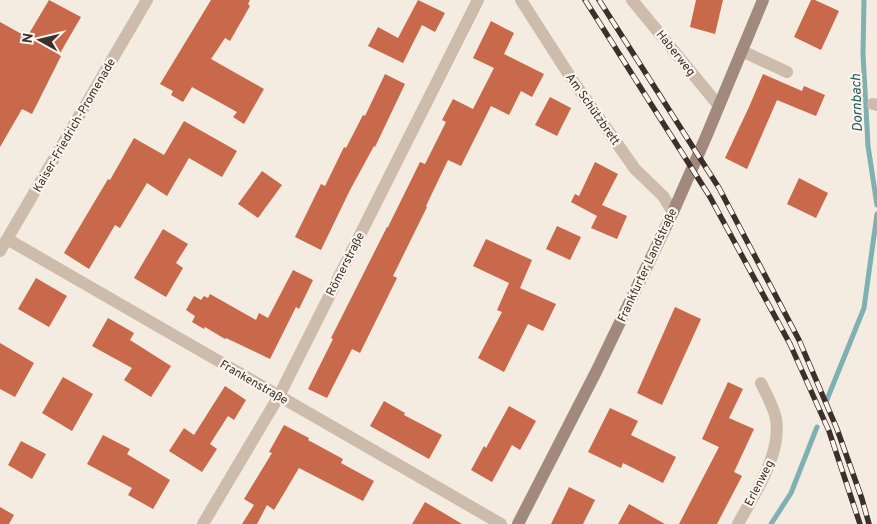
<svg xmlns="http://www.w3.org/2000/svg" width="877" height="524" font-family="Overpass,sans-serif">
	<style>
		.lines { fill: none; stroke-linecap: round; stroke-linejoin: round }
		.stream { stroke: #7fb0b2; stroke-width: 5 }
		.building { fill: #c8694b }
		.street { stroke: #cdbbac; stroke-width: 12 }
		.secondary { stroke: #a18a7d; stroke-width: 12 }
		.rail-casing { stroke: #3b302b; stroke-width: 5.5 }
		.rail { stroke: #fbf5ee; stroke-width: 4; stroke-dasharray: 11; stroke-linecap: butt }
		.labels { text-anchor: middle; stroke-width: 4.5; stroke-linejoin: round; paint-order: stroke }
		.street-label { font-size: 12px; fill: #3b302b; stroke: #fbf5ee }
		.water-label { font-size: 14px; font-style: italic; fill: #1f5a5e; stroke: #fbf5ee }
	</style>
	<rect width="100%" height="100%" fill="#f4ebe1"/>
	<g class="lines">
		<path class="stream" d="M864 0 863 54 868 146 877 205
			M826 402 864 308 877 214
			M771 524 791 493 817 427"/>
	</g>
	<path class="building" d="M49 0 81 17 59 55 61 56 32 114 22 109 0 147V22L27 37Z
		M211 0H250L248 4 250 6 230 41 225 38 211 59 264 89 244 124 233 117 237 112 192 87 183 102 171 95 173 91 160 84Z
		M418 0 445 13 435 32 422 25 403 63 368 46 378 27 398 38Z
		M696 0H723L715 34 690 27Z
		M811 0H815L839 11 821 50 794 37Z
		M491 21 514 33 504 54 544 74 532 97 521 91 509 115 491 106 461 166 448 160 426 206 427 207 393 276 397 278 360 353 352 349 327 398 308 389 333 339 331 338 387 227H388L420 162 425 164 446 122 442 120 453 99 473 109 494 68 473 58Z
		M385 74 405 84 375 147 374 146 350 190 321 250 295 237 321 184 325 186 344 147 346 148 363 115 365 116Z
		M763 74 802 91 804 86 825 95 816 116 777 100 747 169 725 158 749 107Z
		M550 97 571 108 557 136 535 125Z
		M184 121 237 151 222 177 189 158 167 196 147 183 120 228 115 225 89 269 64 253 108 179 110 180 134 138 164 155Z
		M595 162 618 174 602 205 627 216 617 239 591 228 597 216 571 202 575 194 579 196Z
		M262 171 282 185 258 218 238 204Z
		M799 178 828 193 816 218 787 204Z
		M557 226 581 237 570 260 546 249Z
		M163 229 188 244 176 263 183 268 166 297 134 278Z
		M486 239 532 260 520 288 556 304 543 331 528 324 504 372 478 358 502 312 497 310 509 283 473 266Z
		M293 270 313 280 299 309 296 307 270 359 226 338 225 339 205 327 204 329 192 322 195 316 186 310 194 296 201 300 204 296 208 298 210 294 256 320 259 313 268 318Z
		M36 278 67 296 49 327 18 309Z
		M675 307 701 319 662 405 637 393Z
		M108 318 134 333 130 340 171 366 151 397 124 380 132 368 92 346Z
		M0 343 34 363 15 397 0 389Z
		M63 377 93 394 72 431 42 413Z
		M728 382 743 389 729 418 754 429 734 472 742 476 717 524H679L719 447 702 439Z
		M225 386 246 400 234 420 228 416 210 444 217 449 202 472 169 451 184 428 194 435Z
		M384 401 405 413 404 415 442 435 429 459 370 426Z
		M509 406 536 421 520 450 512 445 492 482 471 470 484 446 486 448Z
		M610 408 638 421 631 435 676 457 663 483 623 463 621 468 588 452Z
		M284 425 309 438 308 440 343 459 341 463 374 481 363 501 299 468 274 510 267 505 257 524H242L254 505 244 499 272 453 269 452Z
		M103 435 130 449 127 454 170 480 153 509 128 495 132 488 87 464Z
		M21 441 46 454 32 479 8 465Z
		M569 487 595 500 583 524H551Z
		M425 502 442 512 462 524H412Z
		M629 504 665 524H618Z
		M0 507 14 515 9 524H0Z"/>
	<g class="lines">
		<path class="street" d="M521 0 573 81 635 169 663 196 673 212
			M632 0 719 106
			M742 51 787 72
			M873 104 877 105
			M7 239 501 524
			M0 251 147 0
			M203 524 279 396 478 0
			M738 524C754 494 782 455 776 419 774 407 766 394 761 383"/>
		<path class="secondary" d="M518 524 597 370 673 212 706 137 763 0"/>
		<defs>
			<path id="rail" d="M585 0 710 197 790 344 829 431 860 524
				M599 0 719 188 799 340 837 429 862 499 869 524"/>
		</defs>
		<use href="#rail" class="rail-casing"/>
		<use href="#rail" class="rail"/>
	</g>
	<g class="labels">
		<g class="street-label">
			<text transform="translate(676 53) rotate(51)" y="4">Haberweg</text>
			<text transform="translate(593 109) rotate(55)" y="4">Am Schützbrett</text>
			<text transform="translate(74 125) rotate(-60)" y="4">Kaiser-Friedrich-Promenade</text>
			<text transform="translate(345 264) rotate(-63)" y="4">Römerstraße</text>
			<text transform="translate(647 265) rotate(-65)" y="4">Frankfurter Landstraße</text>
			<text transform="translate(254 382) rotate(30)" y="4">Frankenstraße</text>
			<text transform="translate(759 483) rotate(-63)" y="4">Erlenweg</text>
		</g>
		<g class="water-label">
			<text transform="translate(856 103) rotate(-92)" y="5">Dornbach</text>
		</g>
	</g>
	<g transform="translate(40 40) rotate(278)" stroke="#fbf5ee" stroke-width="4" paint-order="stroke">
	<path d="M0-4L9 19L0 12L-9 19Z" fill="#3b302b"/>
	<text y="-8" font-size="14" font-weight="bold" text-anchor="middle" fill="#3b302b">N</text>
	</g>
</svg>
